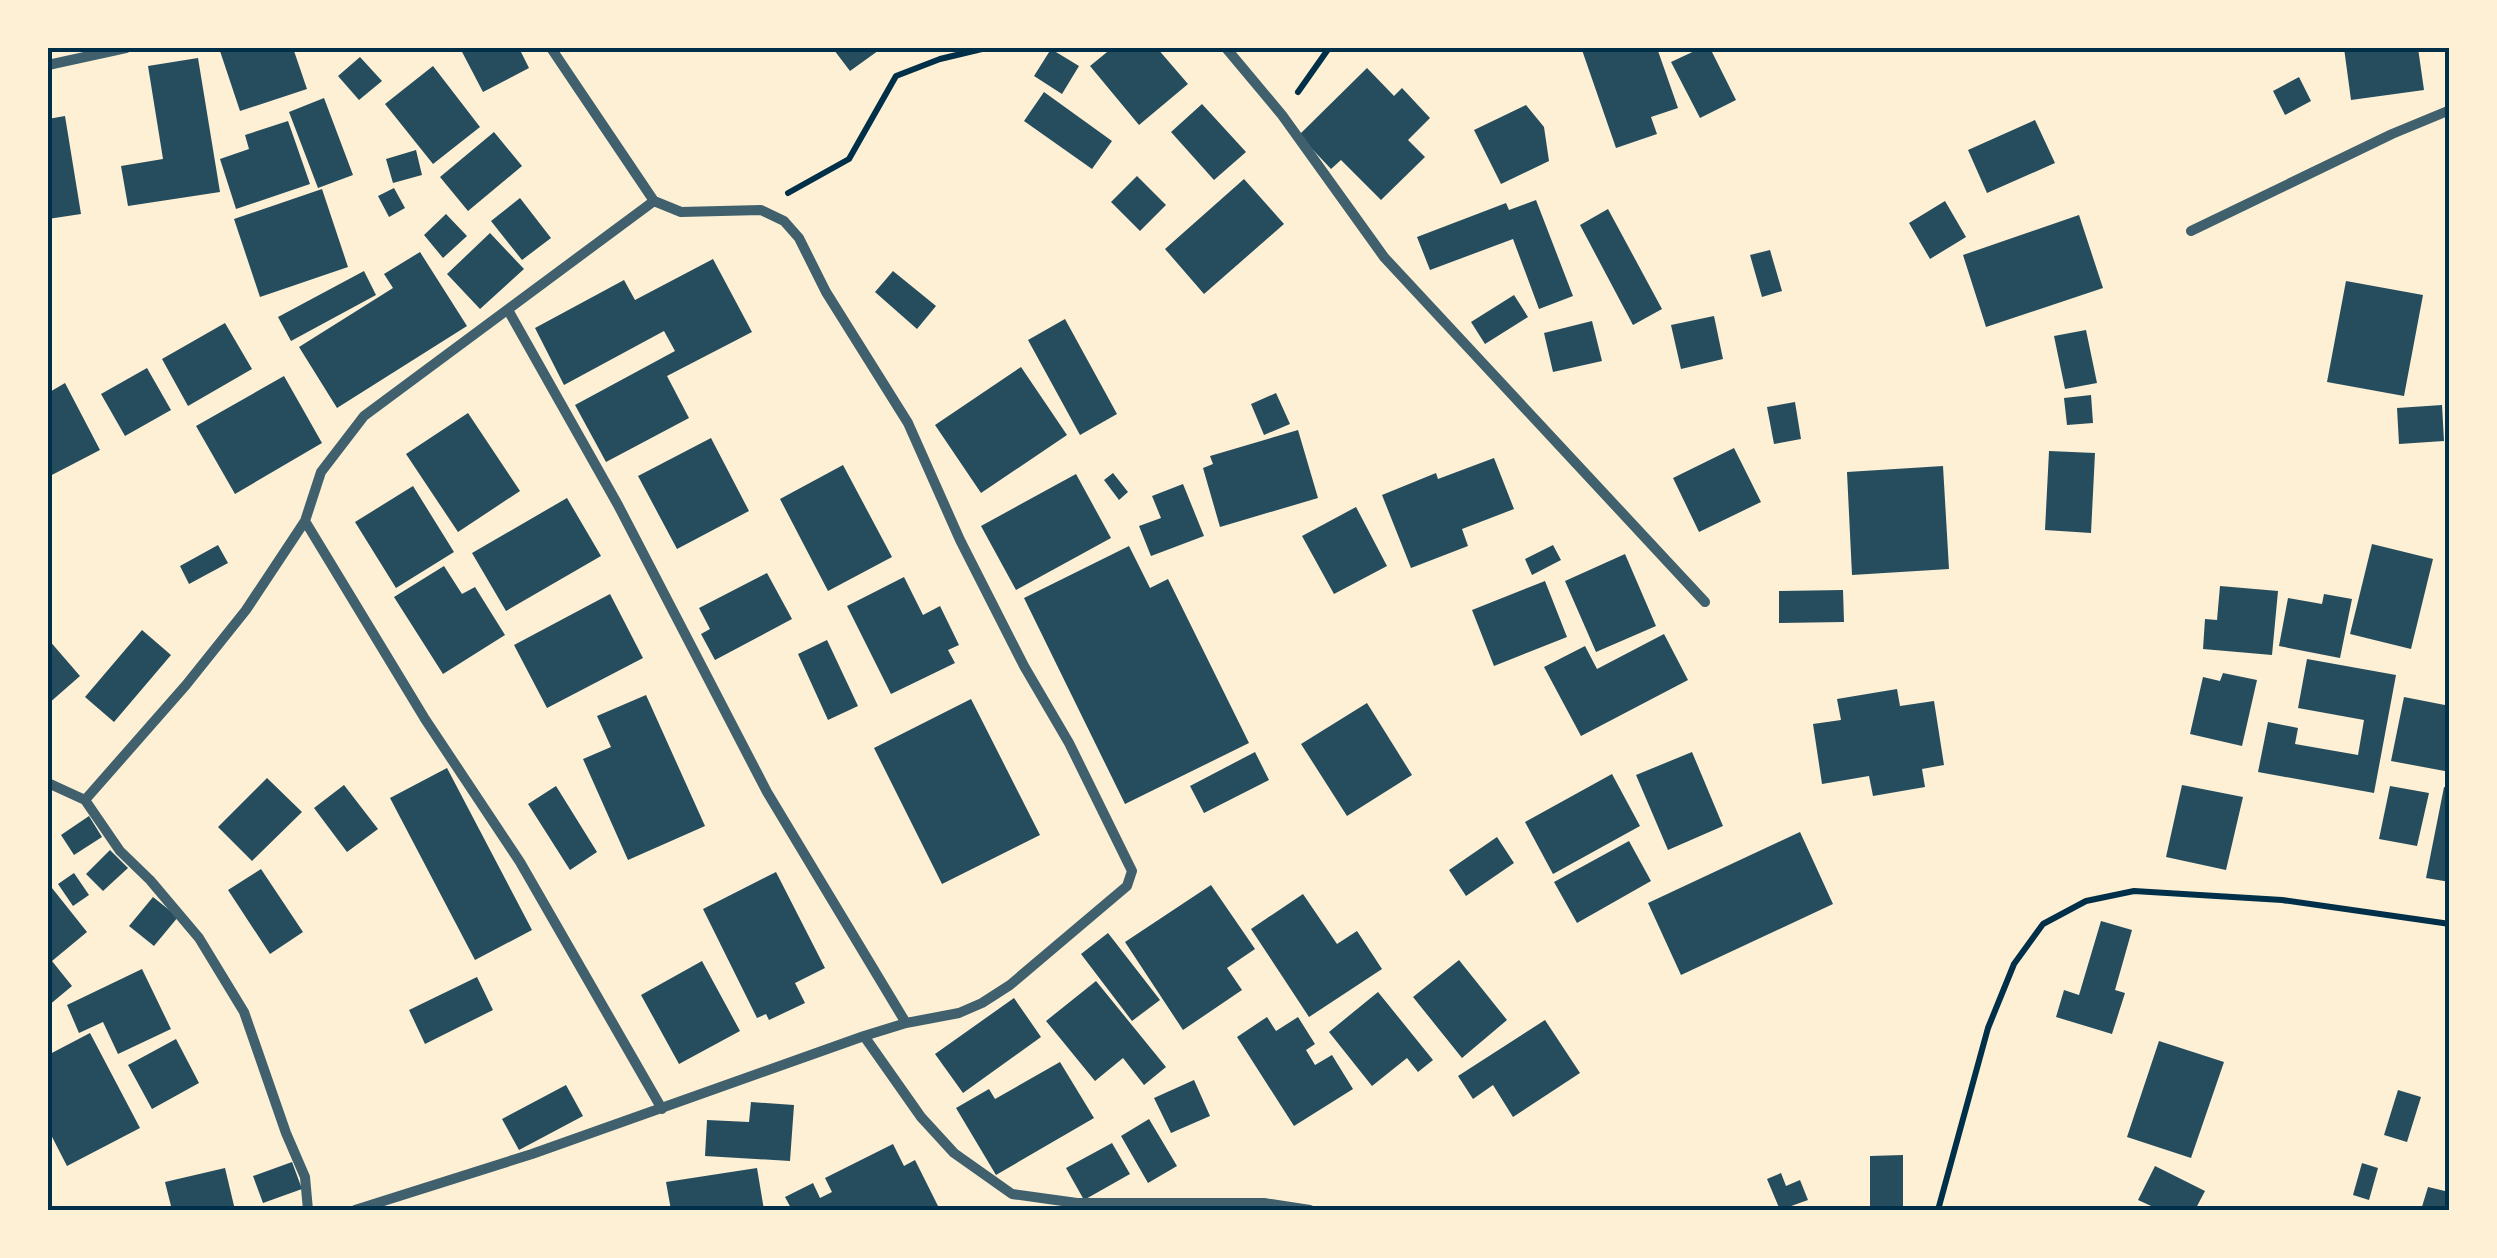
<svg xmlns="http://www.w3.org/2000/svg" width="2497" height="1258" font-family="Arial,sans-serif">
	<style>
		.building { fill: #264d5e }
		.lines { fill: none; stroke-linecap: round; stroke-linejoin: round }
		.path { stroke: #003049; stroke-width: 6 }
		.minor { stroke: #3f606c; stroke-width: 10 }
		.neatline { fill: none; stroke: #003049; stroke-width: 4 }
	</style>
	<rect width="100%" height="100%" fill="#fdf0d5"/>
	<path class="building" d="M219 48H293L307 89 240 111Z
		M460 48H519L529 68 483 92Z
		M837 48H882L850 71 834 50Z
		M1112 48H1157L1188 84 1139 125 1090 66Z
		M1590 48H1657L1678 108 1651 117 1657 134 1616 148 1582 50Z
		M1701 48H1710L1736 100 1700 118 1671 62Z
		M2344 48H2418L2424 90 2351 100Z
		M1051 49 1079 66 1062 94 1034 76Z
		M360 57 382 81 359 100 338 76Z
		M198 58 220 192 128 206 121 166 163 159 148 66Z
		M433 66 480 127 433 164 385 104Z
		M1367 68 1394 96 1402 88 1430 118 1408 140 1425 157 1381 200 1341 160 1331 169 1299 135Z
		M2299 77 2311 101 2285 115 2273 91Z
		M1044 92 1112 141 1092 169 1024 121Z
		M324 98 353 175 318 188 289 112Z
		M1202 104 1246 152 1214 180 1171 132Z
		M1526 105 1544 127 1549 161 1501 184 1474 130Z
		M65 116 81 214 48 219V119Z
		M2035 120 2055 163 1987 193 1968 150Z
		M288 121 310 184 236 209 220 159 249 149 245 135Z
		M494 132 522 166 468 211 440 177Z
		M416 150 422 175 393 183 386 159Z
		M1137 176 1166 205 1140 231 1111 202Z
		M1244 179 1284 224 1204 294 1165 249Z
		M394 188 405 208 389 217 378 196Z
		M322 189 348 267 260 297 234 219Z
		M520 198 551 238 522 260 491 221Z
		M1536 200 1573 296 1539 309 1513 239 1430 270 1417 237 1506 203 1509 210Z
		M1945 201 1966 237 1930 259 1909 223Z
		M1608 209 1662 309 1633 325 1580 225Z
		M446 214 467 236 443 258 424 235Z
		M2079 215 2103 288 1986 327 1963 255Z
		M490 233 524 269 480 309 447 274Z
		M1770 250 1782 291 1762 297 1750 255Z
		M420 252 467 326 337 408 299 347 393 288 384 274Z
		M713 259 752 332 667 376 689 418 606 462 575 405 675 351 664 331 564 385 535 328 624 280 635 300Z
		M364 271 376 295 291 341 278 317Z
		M893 271 936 306 917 329 875 292Z
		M2346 281 2423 295 2404 396 2327 382Z
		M1514 295 1528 317 1485 344 1471 322Z
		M1714 316 1723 359 1681 369 1671 325Z
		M1065 319 1117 414 1080 435 1028 340Z
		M1592 321 1602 361 1553 372 1544 333Z
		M225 323 252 369 188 406 162 359Z
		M2086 330 2097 383 2065 389 2054 336Z
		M1021 367 1067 435 981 493 935 425Z
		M147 368 171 410 125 436 101 394Z
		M284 376 322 443 235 494 196 426Z
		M65 383 100 450 48 477V393Z
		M1276 393 1290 424 1264 435 1251 404Z
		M2091 395 2093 423 2067 425 2064 398Z
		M1795 402 1801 439 1774 444 1767 407Z
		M2442 405 2444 441 2399 444 2397 408Z
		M468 413 520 491 458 532 406 454Z
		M1298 430 1318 498 1220 527 1203 468 1213 464 1210 456Z
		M711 438 749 511 677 549 638 476Z
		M1734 448 1761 502 1699 532 1673 478Z
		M2049 451 2095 453 2091 533 2045 530Z
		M1494 458 1514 509 1462 529 1468 546 1411 568 1382 495 1436 473 1438 479Z
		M843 465 892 557 828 591 780 499Z
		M1943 466 1949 569 1852 575 1847 472Z
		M1113 473 1128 492 1119 500 1104 480Z
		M1076 474 1111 538 1016 590 981 526Z
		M1183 484 1204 536 1151 556 1139 526 1161 518 1152 496Z
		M413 486 454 552 396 588 355 522Z
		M567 498 601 556 506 611 472 553Z
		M1356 507 1387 566 1334 594 1302 536Z
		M2372 544 2433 559 2411 649 2350 634Z
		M218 545 228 563 189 584 180 566Z
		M1553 545 1561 560 1532 575 1525 559Z
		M1129 546 1150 588 1168 579 1249 743 1125 804 1024 598Z
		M1625 554 1656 626 1596 652 1565 581Z
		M444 566 462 594 475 587 505 635 443 674 394 597Z
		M767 573 792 619 715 660 701 634 710 629 699 608Z
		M904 577 923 615 940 606 959 645 948 650 955 663 891 694 847 606Z
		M1545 581 1567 637 1494 666 1472 610Z
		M2220 586 2278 591 2272 655 2203 649 2205 619 2217 620Z
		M1843 590 1844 622 1779 623V591Z
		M610 594 643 658 547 708 514 645Z
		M2324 594 2352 599 2340 658 2279 646 2288 598 2322 604Z
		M142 630 171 655 114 722 85 697Z
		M1664 634 1688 680 1581 736 1544 667 1585 646 1597 669Z
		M48 639 80 676 48 704Z
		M827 640 858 706 828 720 798 654Z
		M2307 659 2396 675 2374 793 2258 772 2268 722 2298 728 2295 744 2358 755 2364 720 2298 708Z
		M2223 673 2257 680 2242 746 2190 734 2203 677 2220 681Z
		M1897 689 1900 706 1934 701 1944 765 1922 769 1925 787 1873 796 1869 776 1822 784 1813 724 1841 720 1837 699Z
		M646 695 705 826 628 860 583 759 611 747 597 716Z
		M2404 697 2450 706V772L2391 761Z
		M971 699 1040 835 942 884 874 748Z
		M1367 703 1412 775 1347 816 1301 744Z
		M1255 752 1269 780 1204 813 1190 786Z
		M1692 752 1723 826 1668 850 1636 775Z
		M447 768 532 930 475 960 390 798Z
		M1612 774 1640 826 1553 874 1525 822Z
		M267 778 302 812 252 861 218 827Z
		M344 785 378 829 347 852 314 808Z
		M2182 785 2243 797 2226 870 2166 857Z
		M556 786 597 852 570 870 528 804Z
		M2390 786 2429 793 2417 846 2379 839Z
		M2444 787 2450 788V882L2426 878Z
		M89 816 102 837 74 855 61 835Z
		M1800 832 1833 904 1681 975 1648 903Z
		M1497 837 1514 863 1466 896 1449 870Z
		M1629 841 1651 881 1577 923 1554 882Z
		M110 850 128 868 103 891 86 874Z
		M261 869 303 932 270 954 228 890Z
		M776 872 825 968 795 983 805 1003 769 1020 766 1014 757 1018 703 909Z
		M74 873 89 895 73 906 58 884Z
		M48 883 87 932 52 961 72 986 48 1006Z
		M1211 885 1255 949 1227 968 1242 990 1183 1030 1125 942Z
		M1303 894 1337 944 1357 931 1382 969 1309 1017 1251 929Z
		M153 897 178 917 154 946 129 926Z
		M2101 921 2132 930 2115 990 2125 993 2112 1034 2056 1017 2064 990 2079 995Z
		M1108 933 1160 1000 1132 1021 1081 954Z
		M1459 960 1507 1020 1462 1058 1413 997Z
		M702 961 740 1031 679 1064 641 995Z
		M142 969 171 1029 118 1054 103 1022 79 1033 67 1005Z
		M477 977 493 1010 425 1044 409 1010Z
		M1096 981 1166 1067 1144 1085 1123 1058 1095 1081 1046 1021Z
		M1378 992 1433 1060 1418 1072 1407 1058 1372 1086 1329 1032Z
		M1014 998 1041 1037 963 1093 935 1054Z
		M1267 1017 1276 1031 1298 1017 1315 1044 1306 1050 1315 1065 1332 1055 1353 1089 1294 1126 1237 1037Z
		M1545 1020 1580 1073 1513 1117 1493 1085 1473 1099 1458 1076Z
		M90 1033 140 1128 67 1166 48 1129V1055Z
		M176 1039 199 1083 152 1109 128 1065Z
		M2159 1041 2224 1062 2191 1158 2127 1137Z
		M1060 1062 1094 1118 996 1175 956 1108 989 1089 995 1099Z
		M1194 1080 1210 1116 1171 1133 1154 1098Z
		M566 1085 583 1116 519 1150 502 1119Z
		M2398 1090 2421 1097 2407 1142 2384 1135Z
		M751 1102 794 1105 790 1161 705 1156 707 1120 749 1122Z
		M1149 1119 1177 1166 1148 1183 1121 1136Z
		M1112 1143 1130 1174 1084 1200 1066 1168Z
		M893 1144 904 1166 915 1160 940 1210H792L785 1197 813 1183 820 1198 832 1192 825 1178Z
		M1903 1155V1210H1870V1156Z
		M292 1162 302 1189 263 1203 253 1176Z
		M2362 1163 2378 1168 2369 1200 2353 1195Z
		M2155 1166 2205 1191 2195 1210H2160L2138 1200Z
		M225 1168 235 1210H172L165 1182Z
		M757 1168 764 1210H671L666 1182Z
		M1781 1173 1786 1186 1800 1180 1808 1200 1780 1210 1767 1179Z
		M2450 1180V1210H2421L2428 1187 2445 1191Z"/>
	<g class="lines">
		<path class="path" d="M1298 92 1329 48
			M788 193 849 159 896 76 940 59 986 48
			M1938 1210 1988 1028 2014 964 2043 924 2086 901 2134 891 2282 900 2450 924"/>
		<path class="minor" d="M1226 48 1282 115 1384 257 1705 602
			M48 65 126 48
			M2191 231 2392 134 2450 110
			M508 310 618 505 767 792 906 1023
			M305 521 425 719 520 862 662 1109
			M48 783 85 800 120 851 150 880 199 938 244 1012 286 1133 305 1177 308 1210
			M85 800 186 685 246 610 305 521 321 472 364 416 654 201
			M864 1036 921 1117 954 1153 1012 1194 1077 1203H1264L1310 1210
			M355 1210 532 1154 864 1036 906 1023 959 1013 982 1003 1010 985 1127 886 1132 871 1069 743 1024 666 960 540 908 423 826 292 799 238 784 221 761 210 681 212 654 201 551 48"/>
	</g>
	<rect width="2497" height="1258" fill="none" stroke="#fdf0d5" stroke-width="100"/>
	<rect x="50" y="50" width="2397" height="1158" class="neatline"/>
</svg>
